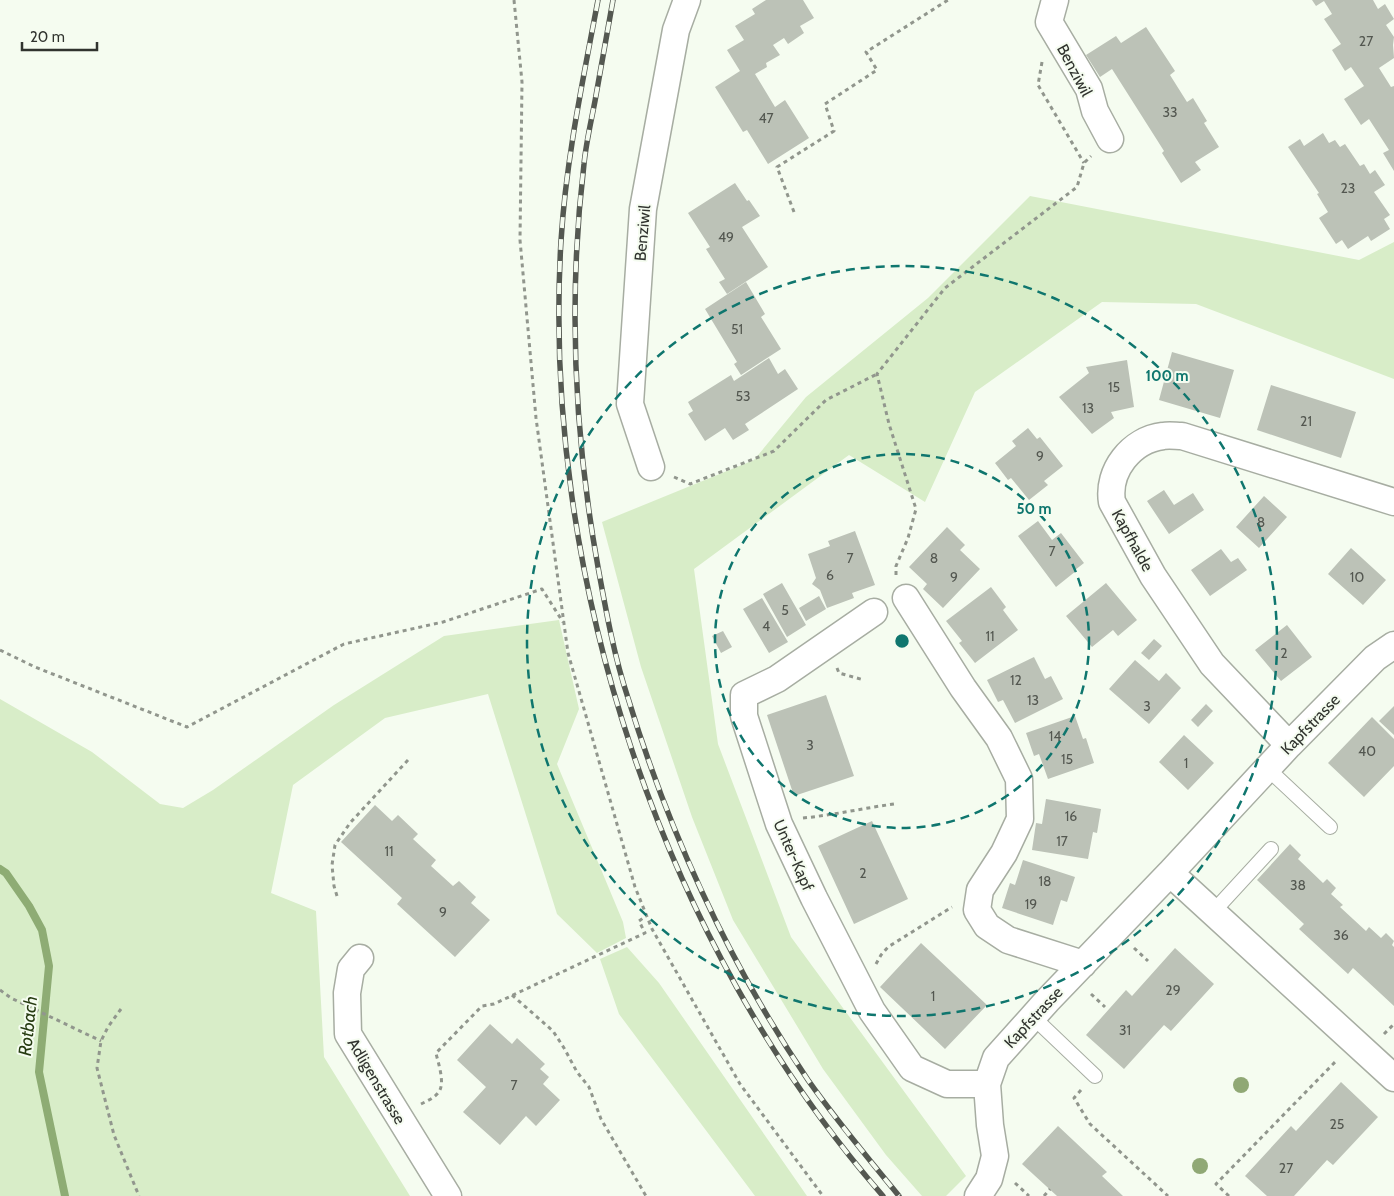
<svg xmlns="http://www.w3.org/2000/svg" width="1394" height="1196" font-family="Cabin,sans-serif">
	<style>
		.green { fill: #d8edc8 }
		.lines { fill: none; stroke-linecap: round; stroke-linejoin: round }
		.stream { stroke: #8eac74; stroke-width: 8 }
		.building { fill: #bcc2b7 }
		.lane-casing { stroke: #a7ada2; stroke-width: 16 }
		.street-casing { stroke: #a7ada2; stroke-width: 29 }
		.path { stroke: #91968d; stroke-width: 3; stroke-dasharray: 4 4; stroke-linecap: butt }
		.lane { stroke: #fff; stroke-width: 14 }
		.street { stroke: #fff; stroke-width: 26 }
		.rail-casing { stroke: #545851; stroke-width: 5.5 }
		.rail { stroke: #f5fcf0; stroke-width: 4; stroke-dasharray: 11; stroke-linecap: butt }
		.tree { fill: #90a875 }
		.ring { fill: none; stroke: #0f766e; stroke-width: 2.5; stroke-dasharray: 9 6 }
		.labels { text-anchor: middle; stroke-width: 4; stroke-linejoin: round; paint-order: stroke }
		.number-label { font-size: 14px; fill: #535750 }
		.street-label { font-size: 16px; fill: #30332e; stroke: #f5fcf0 }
		.water-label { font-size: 18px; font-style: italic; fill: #263b11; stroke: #f5fcf0 }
		.centre { fill: #0f766e; stroke: #f5fcf0; stroke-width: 2.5 }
		.ring-label { font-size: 15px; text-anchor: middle; font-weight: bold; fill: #0f766e; stroke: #f5fcf0; stroke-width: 4; stroke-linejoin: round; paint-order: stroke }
	</style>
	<rect width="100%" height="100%" fill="#f5fcf0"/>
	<path class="green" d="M1030 196 1359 260 1394 242V379L1196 304 1102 302 975 392 925 502 849 455 694 569 718 744 791 937 966 1176 946 1196H922L886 1155 823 1069 733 920 692 817 641 667 602 522 754 460 806 397 928 298Z
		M559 620 579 709 557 764 623 922 626 938 597 953 557 914 488 694 385 718 293 785 271 893 316 911 324 1057 410 1196H0V699L92 752 160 804 183 808 213 790 334 705 444 636Z
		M627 947 659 983 807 1196H755L619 1014 600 959Z"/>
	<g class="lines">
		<path class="stream" d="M0 869 6 873 29 906 42 930 49 966 39 1072 65 1196"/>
	</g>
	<path class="building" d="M766 0H803L814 18 800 26 804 33 788 44 784 38 773 45 780 55 766 63 767 67 755 74 775 107 785 100 809 138 768 164 747 130 743 132 715 87 740 71 727 50 744 40 735 26 755 14 752 9Z
		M1312 0H1373L1378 9 1385 4 1394 19 1386 25 1394 37 1393 45 1394 58 1379 68 1391 87 1394 86V171L1383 153 1389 150 1369 119 1361 125 1344 99 1364 86 1351 67 1345 71 1332 50 1341 44 1324 19 1332 14 1324 1 1316 6Z
		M1146 27 1175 71 1170 75 1187 102 1193 98 1207 121 1204 123 1219 147 1195 162 1201 170 1181 183 1162 153 1164 151 1112 69 1100 77 1086 55 1116 36 1121 43Z
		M1323 133 1329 143 1335 140 1340 147 1345 144 1360 166 1364 164 1370 174 1375 170 1385 185 1374 192 1390 215 1384 219 1390 229 1371 241 1368 236 1348 249 1342 240 1336 244 1319 218 1328 212 1317 194 1319 193 1288 147 1300 139 1304 146Z
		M735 183 747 201 749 200 760 216 742 227 768 267 727 294 719 282 725 279 706 249 710 247 688 213Z
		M746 282 765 314 761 317 781 349 741 375 734 364 737 362 705 309Z
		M1172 352 1234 370 1220 418 1159 400Z
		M769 358 778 374 785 369 798 389 745 424 749 430 733 440 725 428 705 441 688 414 693 411 688 402 731 375 734 381Z
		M1127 360 1134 407 1111 412 1114 418 1092 434 1059 397 1089 373 1086 367Z
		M1271 385 1356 412 1341 458 1257 430Z
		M1028 428 1037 439 1040 437 1063 466 1044 481 1048 485 1029 500 1011 478 1008 480 995 463 1016 446 1012 441Z
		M1164 490 1174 505 1193 493 1204 510 1169 534 1147 501Z
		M1264 496 1287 517 1259 548 1236 527Z
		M1038 521 1052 540 1061 533 1084 563 1075 570 1076 571 1056 587 1018 536Z
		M947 527 965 545 960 550 980 569 943 608 923 589 927 584 909 567Z
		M855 531 875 585 852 593 854 598 827 608 820 590 812 584 816 578 808 554 830 546 828 541Z
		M1351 548 1386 580 1363 605 1328 574Z
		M1221 549 1231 562 1238 558 1247 570 1210 596 1191 570Z
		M782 583 806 625 787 637 763 594Z
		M1106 583 1137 620 1118 636 1113 630 1092 647 1066 616Z
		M991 587 1006 607 1003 610 1018 630 975 663 959 643 962 641 946 621Z
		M819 596 826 609 806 621 799 608Z
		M762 598 788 642 769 653 743 609Z
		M1287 625 1312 657 1281 681 1255 650Z
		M723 631 732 647 721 653 712 636Z
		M1154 639 1162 646 1149 660 1141 653Z
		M1034 657 1045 679 1051 676 1063 699 1015 723 1003 700 998 702 987 680Z
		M1135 660 1159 681 1166 673 1181 688 1149 724 1109 689Z
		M826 695 854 776 794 796 767 715Z
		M1206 704 1213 711 1198 727 1191 720Z
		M1394 706V735L1379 721Z
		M1075 716 1083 739 1086 738 1094 763 1048 779 1039 754 1034 756 1026 733Z
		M1372 717 1394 739V766L1364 797 1328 763Z
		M1184 735 1214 763 1188 790 1159 762Z
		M1046 799 1101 809 1097 833 1093 832 1088 859 1032 850 1036 823 1042 824Z
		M375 805 392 821 398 815 418 834 413 839 436 860 431 866 453 886 459 881 476 897 471 903 490 920 455 957 397 904 402 898 341 842Z
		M872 821 908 899 854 924 818 846Z
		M1290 844 1301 855 1298 859 1323 883 1327 879 1336 888 1331 894 1343 905 1340 907 1366 931 1369 927 1381 938 1386 933 1394 941 1392 945 1394 947V1006L1353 968 1348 974 1299 929 1304 924 1257 880Z
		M1023 860 1075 877 1067 902 1061 900 1053 925 1002 908 1010 883 1015 885Z
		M921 943 987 1005 945 1049 880 987Z
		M1175 948 1214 984 1171 1031 1164 1025 1124 1069 1086 1035 1126 990 1132 996Z
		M490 1024 512 1044 517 1038 545 1064 540 1069 549 1077 543 1084 560 1100 536 1126 526 1116 500 1145 463 1112 486 1087 457 1060Z
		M1341 1082 1378 1117 1333 1165 1327 1160 1294 1196H1267L1245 1176 1291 1126 1296 1131Z
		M1058 1126 1107 1172 1102 1176 1123 1196H1057L1022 1164Z"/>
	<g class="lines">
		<defs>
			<path id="lane" d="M1267 768 1330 827
				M1213 912 1271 849
				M1033 1017 1095 1076"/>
			<path id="street" d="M1055 0 1049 22 1089 89 1095 111 1110 139
				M651 467 630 404 643 209 676 30 687 0
				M906 598 963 688 999 738 1019 779 1020 819 1004 853 980 890 977 910 987 926 1008 940 1083 964
				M874 612 777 679 744 695V716L779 824 814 898 872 1011 912 1068 947 1084H987
				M1394 645 1375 658 1289 745 1170 873 1394 1078
				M1289 745 1212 664 1153 576 1112 502C1107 471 1131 440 1163 436 1169 435 1176 436 1182 436L1394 502
				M360 958 351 969 347 993 348 1034 448 1196
				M978 1196 989 1179 995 1156 990 1125 987 1084 996 1058 1047 1001 1170 873"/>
		</defs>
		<use href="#lane" class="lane-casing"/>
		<use href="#street" class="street-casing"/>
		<path class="path" d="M514 0 522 82 520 240 536 418 568 653 635 887 652 929 740 1084 823 1196
			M1042 62 1038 85 1084 163
			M794 212 777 167 834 131 825 104 877 70 866 52 948 0
			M674 477 690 484 774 451 826 400 877 374
			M896 575V566L908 538 916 509 889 424 877 374 945 288 1077 187 1084 163 1091 156
			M0 650 35 667 187 727 344 644 443 622 542 589 563 622
			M837 668 839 673 864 680
			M803 818C834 815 864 808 894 804
			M337 896 334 886 332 865 335 845 350 823 408 760
			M1134 948 1148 961
			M876 964 881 955 888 947 952 907
			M0 990 11 998 101 1041
			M1091 994 1105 1007
			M512 995 553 1031 564 1048 577 1072 589 1087 601 1119 646 1196
			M121 1009 108 1027 101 1041 97 1068 114 1135 139 1196
			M1384 1034 1394 1024
			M1081 1090 1074 1098 1090 1124 1168 1196
			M421 1104C427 1101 434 1098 438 1093 446 1084 438 1063 436 1053L482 1006 494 1004 645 933 639 921 646 916
			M1015 1183 1029 1196
			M1044 1196 1050 1189
			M1229 1196 1216 1184 1337 1060"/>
		<use href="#lane" class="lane"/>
		<use href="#street" class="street"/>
		<defs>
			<path id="rail" d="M598 0C583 80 566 159 561 241 541 576 662 943 883 1196
				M613 0C607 34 601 67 595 101 591 122 586 143 584 164 568 298 574 434 598 567 606 611 614 656 628 698 669 832 729 963 808 1080 836 1120 868 1158 899 1196"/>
		</defs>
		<use href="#rail" class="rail-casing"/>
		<use href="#rail" class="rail"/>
	</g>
	<g class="tree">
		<circle cx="1241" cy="1085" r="8"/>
		<circle cx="1200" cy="1166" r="8"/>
	</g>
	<g class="ring">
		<circle cx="902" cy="641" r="187"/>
		<circle cx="902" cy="641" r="375"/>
	</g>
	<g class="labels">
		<g class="number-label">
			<text x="1366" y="46">27</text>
			<text x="1170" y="117">33</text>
			<text x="766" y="123">47</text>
			<text x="1348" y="193">23</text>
			<text x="726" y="242">49</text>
			<text x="737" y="334">51</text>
			<text x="1114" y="392">15</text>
			<text x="743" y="401">53</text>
			<text x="1088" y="413">13</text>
			<text x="1306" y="426">21</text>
			<text x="1040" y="461">9</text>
			<text x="1261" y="527">8</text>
			<text x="1052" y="556">7</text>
			<text x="850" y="563">7</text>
			<text x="934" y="563">8</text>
			<text x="830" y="580">6</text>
			<text x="954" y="582">9</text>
			<text x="1357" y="582">10</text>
			<text x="785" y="615">5</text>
			<text x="766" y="631">4</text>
			<text x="990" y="641">11</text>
			<text x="1284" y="658">2</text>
			<text x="1016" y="685">12</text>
			<text x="1033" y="705">13</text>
			<text x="1147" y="711">3</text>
			<text x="1055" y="741">14</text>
			<text x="810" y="750">3</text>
			<text x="1367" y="756">40</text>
			<text x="1067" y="764">15</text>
			<text x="1186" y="768">1</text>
			<text x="1071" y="821">16</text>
			<text x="1062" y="846">17</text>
			<text x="389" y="856">11</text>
			<text x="863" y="878">2</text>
			<text x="1045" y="886">18</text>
			<text x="1298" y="890">38</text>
			<text x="1031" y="909">19</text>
			<text x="443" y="917">9</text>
			<text x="1341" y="940">36</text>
			<text x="1173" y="995">29</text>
			<text x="933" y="1001">1</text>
			<text x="1125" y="1035">31</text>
			<text x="514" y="1090">7</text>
			<text x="1337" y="1129">25</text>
			<text x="1286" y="1173">27</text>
		</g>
		<g class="street-label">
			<text transform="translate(1075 70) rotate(62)" y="6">Benziwil</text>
			<text transform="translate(642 233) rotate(-85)" y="6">Benziwil</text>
			<text transform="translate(1133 540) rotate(61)" y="6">Kapfhalde</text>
			<text transform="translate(1310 724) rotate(-46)" y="6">Kapfstrasse</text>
			<text transform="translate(794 855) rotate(66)" y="6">Unter-Kapf</text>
			<text transform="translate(1033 1017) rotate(-47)" y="6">Kapfstrasse</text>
			<text transform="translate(377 1081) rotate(59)" y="6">Adligenstrasse</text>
		</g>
		<g class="water-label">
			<text transform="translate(28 1026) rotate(-84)" y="6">Rotbach</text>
		</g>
	</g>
	<circle cx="902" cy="641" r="8" class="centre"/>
	<g class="ring-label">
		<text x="1167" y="381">100 m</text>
		<text x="1034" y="514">50 m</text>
	</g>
	<path d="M22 42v8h75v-8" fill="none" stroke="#30332e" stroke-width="2.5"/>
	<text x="30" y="42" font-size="15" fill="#30332e" stroke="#f5fcf0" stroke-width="4" paint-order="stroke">20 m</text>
</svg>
